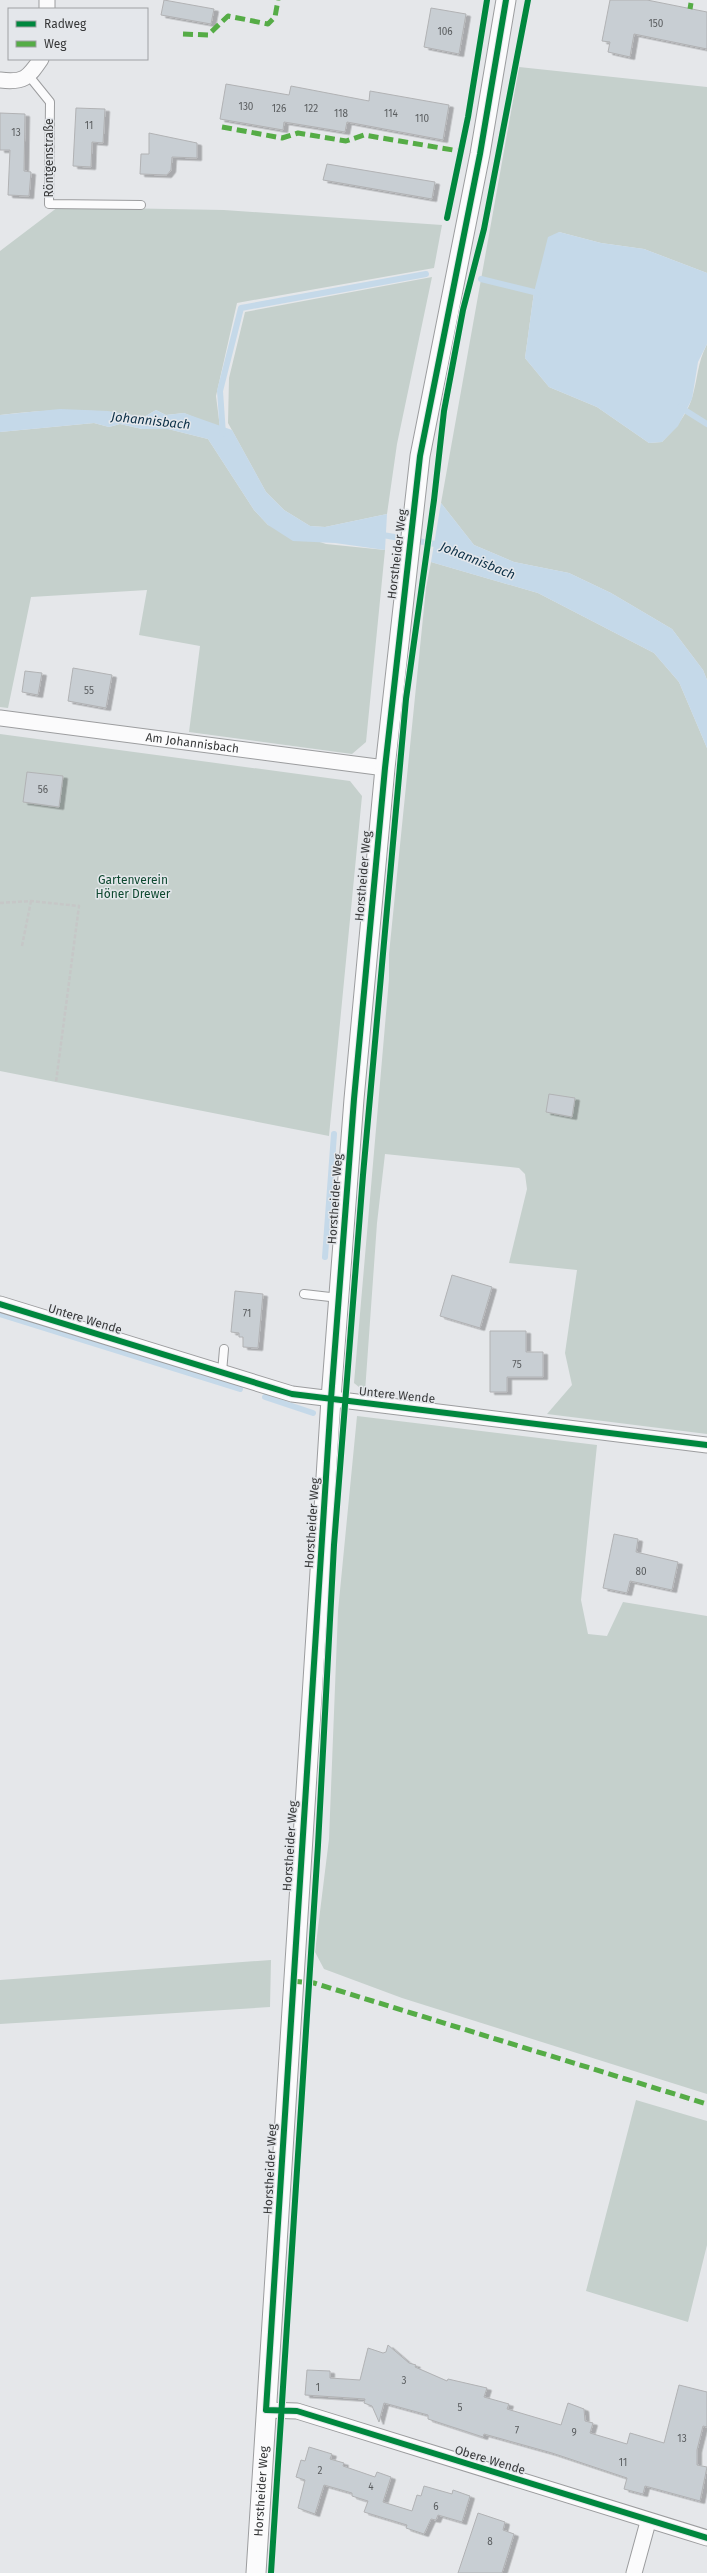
<svg xmlns="http://www.w3.org/2000/svg" width="707" height="2573" font-family="'Fira Sans',sans-serif">
	<style>
		.green { fill: #c5d0cc }
		.water { fill: #c5d9e9 }
		.lines { fill: none; stroke-linecap: round; stroke-linejoin: round }
		.stream { stroke: #c5d9e9; stroke-width: 6 }
		.building { fill: #c8ced3; stroke: #b1b2b4; filter: url(#shadow) }
		.service-casing { stroke: #9c9d9f; stroke-width: 10 }
		.minor-casing { stroke: #9c9d9f; stroke-width: 17 }
		.tertiary-casing { stroke: #9c9d9f; stroke-width: 21 }
		.path { stroke: #c6c7c7; stroke-width: 2.5; stroke-dasharray: 4 2; stroke-linecap: butt }
		.service { stroke: #fbfbfc; stroke-width: 8 }
		.minor { stroke: #fbfbfc; stroke-width: 15 }
		.tertiary { stroke: #fbfbfc; stroke-width: 19 }
		.quiet { stroke: #55ac46; stroke-width: 5; stroke-dasharray: 10 5; stroke-linecap: butt }
		.cycleway-casing { stroke: #e4e7eb; stroke-width: 8 }
		.cycleway { stroke: #00873e; stroke-width: 6 }
		.labels { text-anchor: middle; stroke-width: 3; stroke-linejoin: round; paint-order: stroke }
		.number-label { font-size: 10px; fill: #5b5e60 }
		.street-label { font-size: 12px; fill: #373839; stroke: #e4e7eb }
		.park-label { font-size: 12px; fill: #0f4931; stroke: #e4e7eb }
		.water-label { font-size: 13px; font-style: italic; fill: #0c3047; stroke: #e4e7eb }
	</style>
	<defs>
		<filter id="shadow"><feDropShadow dx="4.5" dy="2.5" stdDeviation="0" flood-color="#0004"/></filter>
	</defs>
	<rect width="100%" height="100%" fill="#e5e7ea"/>
	<path class="green" d="M519 67 707 87V273L644 249 601 243 559 232 534 292 525 358 549 387 597 407 649 443 662 442C674 430 687 415 692 398 698 378 697 364 707 344V680L703 670 672 629 611 593 569 573 514 562 474 545 441 503Z
		M58 207 224 210 442 225 434 268 237 303 216 396 220 428 184 413 166 415 156 410 144 417C95 408 49 409 0 415V251Z
		M432 277 397 444 387 514 325 527 310 526 284 510 266 492 228 423 229 378 245 312Z
		M94 423 109 427 120 424 142 429H168L208 439 254 510 268 525 326 544 385 550 366 742 352 754 189 732 200 646 139 635 147 590 31 597 8 708 0 707V432Z
		M431 562 538 593 654 653 679 682 707 748V1434L547 1414 572 1385 565 1353 577 1270 509 1263 527 1189 525 1174 519 1168 385 1154 377 1223 365 1392 354 1383 389 979V954L426 588Z
		M0 734 350 781 362 796 329 1136 0 1071Z
		M357 1416 597 1445 581 1600 588 1634 607 1636 623 1602 707 1616V2094L402 1998 324 1969 315 1952 329 1839 338 1611Z
		M271 1960 270 2007 0 2024V1980Z
		M636 2100 707 2121V2245L688 2322 586 2291Z"/>
	<path class="water" d="M559 232 601 243 644 249 707 273V344L698 362 692 399 678 426 662 442 649 443 597 407 549 387 525 358 534 292 548 237Z
		M60 409 108 411 144 417 156 410 166 415 184 413 232 430 266 492 284 510 310 526 325 527 387 514 385 550 335 543 293 541 268 525 254 510 208 439 168 429H142L120 424 109 427 94 423 0 432V415Z
		M441 503 474 545 514 562 569 573 611 593 672 629 703 670 707 680V748L679 682 654 653 538 593 431 562Z"/>
	<g class="lines">
		<path class="stream" d="M481 279 534 292 539 296
			M680 407 707 424
			M223 434 220 391 241 308 426 274
			M377 534 441 545
			M325 1257 334 1134
			M0 1314 240 1389
			M265 1397 313 1413"/>
	</g>
	<path class="building" d="M164 0 214 9 211 24 161 15Z
		M610 0H647L707 12V49L634 34 630 57 608 52 610 42 602 41Z
		M431 8 466 14 459 54 424 47Z
		M226 84 289 95 291 86 369 101 370 91 449 105 443 140 347 122 345 132 284 122 283 130 220 119Z
		M76 108 105 109 103 143 92 142 91 167 73 166Z
		M0 113 25 114 24 171 31 172 29 196 8 195 10 150H0Z
		M149 133 197 143V158L172 157 171 170 167 175 140 174 141 154H149Z
		M327 164 435 182 432 199 323 180Z
		M73 668 112 675 106 708 68 701Z
		M25 671 42 673 38 695 22 692Z
		M27 772 63 776 59 807 23 802Z
		M549 1094 575 1098 572 1117 546 1112Z
		M452 1275 492 1287 480 1328 440 1316Z
		M235 1291 263 1294 258 1348 243 1347V1337H239V1333L231 1332Z
		M490 1331H526V1352H543V1377H507V1392H490Z
		M614 1534 638 1539 636 1552 678 1562 672 1590 630 1581 627 1593 603 1588Z
		M388 2345 409 2363 416 2365 415 2367 447 2381 448 2379 487 2388 484 2397 509 2404 507 2409 561 2425 568 2403 584 2409 585 2421 593 2423 590 2433 627 2444 630 2433 664 2443 679 2385 707 2392V2427L703 2426 697 2450V2465L707 2467 700 2501 645 2486 643 2494 624 2489 627 2478 552 2453 484 2434 483 2437 428 2419V2415L384 2403 379 2422 372 2406 364 2403 365 2399 305 2395 307 2370 330 2371V2378L360 2380 368 2348 383 2353 386 2352Z
		M309 2447 332 2454 330 2459 344 2463 343 2466 375 2477 377 2472 391 2477 383 2502 412 2511 417 2495 421 2496 424 2486 452 2494 453 2490 470 2496 462 2522 438 2515 436 2520 431 2519 424 2534 406 2528 407 2525 364 2512 368 2501 352 2496V2493L324 2485 315 2514 298 2508 305 2480 296 2477 301 2460 305 2461Z
		M478 2513 505 2522 503 2530 514 2534 502 2573H458Z"/>
	<g class="lines">
		<defs>
			<path id="service" d="M29 76 50 102 49 204 141 205
				M304 1294 339 1298
				M222 1372 224 1349"/>
			<g id="minor">
				<path d="M47 9V0"/>
				<path d="M0 80C24 83 28 78 41 59"/>
				<path id="s1" d="M0 718 385 768"/>
				<path d="M0 1304 292 1394 707 1445"/>
				<path d="M266 2410 297 2411 707 2538"/>
				<path d="M634 2573 648 2522"/>
			</g>
			<g id="tertiary">
				<path id="s2" d="M256 2573 331 1399 354 1099 385 768 420 456 480 154 506 0"/>
			</g>
		</defs>
		<use href="#service" class="service-casing"/>
		<use href="#minor" class="minor-casing"/>
		<use href="#tertiary" class="tertiary-casing"/>
		<path class="path" d="M0 903 31 901 79 906 56 1082
			M22 946 31 901"/>
		<use href="#service" class="service"/>
		<use href="#minor" class="minor"/>
		<use href="#tertiary" class="tertiary"/>
		<path class="quiet" d="M690 9 691 3
			M183 34 208 35 228 16 268 24 275 17 278 0
			M222 127 282 138 298 133 346 141 364 135 459 151
			M292 1981 314 1983 707 2104"/>
		<defs>
			<path id="cycleway" d="M506 0 480 154 420 456 385 768 354 1099 331 1399 266 2410 297 2411 707 2538
				M447 218 468 117 487 0
				M0 1304 292 1394 707 1445
				M271 2573 318 1845 334 1545 363 1175 406 699 434 500 444 411 463 310 484 229 528 0"/>
		</defs>
		<use href="#cycleway" class="cycleway-casing"/>
		<use href="#cycleway" class="cycleway"/>
	</g>
	<g class="labels">
		<g class="number-label">
			<text x="656" y="27">150</text>
			<text x="445" y="35">106</text>
			<text x="246" y="110">130</text>
			<text x="279" y="112">126</text>
			<text x="311" y="112">122</text>
			<text x="341" y="117">118</text>
			<text x="391" y="117">114</text>
			<text x="422" y="122">110</text>
			<text x="89" y="129">11</text>
			<text x="16" y="136">13</text>
			<text x="89" y="694">55</text>
			<text x="43" y="793">56</text>
			<text x="247" y="1317">71</text>
			<text x="517" y="1368">75</text>
			<text x="641" y="1575">80</text>
			<text x="404" y="2384">3</text>
			<text x="318" y="2391">1</text>
			<text x="460" y="2411">5</text>
			<text x="517" y="2434">7</text>
			<text x="574" y="2436">9</text>
			<text x="682" y="2442">13</text>
			<text x="623" y="2466">11</text>
			<text x="320" y="2474">2</text>
			<text x="371" y="2490">4</text>
			<text x="436" y="2510">6</text>
			<text x="490" y="2545">8</text>
		</g>
		<g class="street-label">
			<text transform="translate(49 158) rotate(-90)" y="4">Röntgenstraße</text>
			<text transform="translate(397 554) rotate(-83)" y="4">Horstheider Weg</text>
			<text dy="4" stroke="none"><textPath href="#s1" startOffset="194">Am Johannisbach</textPath></text>
			<text transform="translate(363 876) rotate(-85)" y="4">Horstheider Weg</text>
			<text transform="translate(335 1199) rotate(-86)" y="4">Horstheider Weg</text>
			<text transform="translate(85 1319) rotate(17)" y="4">Untere Wende</text>
			<text transform="translate(397 1395) rotate(6)" y="4">Untere Wende</text>
			<text transform="translate(312 1523) rotate(-86)" y="4">Horstheider Weg</text>
			<text transform="translate(290 1846) rotate(-86)" y="4">Horstheider Weg</text>
			<text transform="translate(270 2169) rotate(-87)" y="4">Horstheider Weg</text>
			<text transform="translate(490 2460) rotate(17)" y="4">Obere Wende</text>
			<text dy="4" stroke="none"><textPath href="#s2" startOffset="82">Horstheider Weg</textPath></text>
		</g>
		<g class="park-label">
			<text x="133" y="884">Gartenverein<tspan x="133" dy="14">Höner Drewer</tspan></text>
		</g>
		<g class="water-label">
			<text transform="translate(151 420) rotate(6)" y="5">Johannisbach</text>
			<text transform="translate(478 560) rotate(22)" y="5">Johannisbach</text>
		</g>
	</g>
	<rect x="8" y="8" width="140" height="52" fill="#e4e7eb" stroke="#9fa1a4"/>
	<rect x="16" y="21" width="20" height="6" fill="#00873e" stroke="#9fa1a4"/>
	<text x="44" y="28" font-size="12" fill="#373839">Radweg</text>
	<rect x="16" y="41" width="20" height="6" fill="#55ac46" stroke="#9fa1a4"/>
	<text x="44" y="48" font-size="12" fill="#373839">Weg</text>
</svg>
